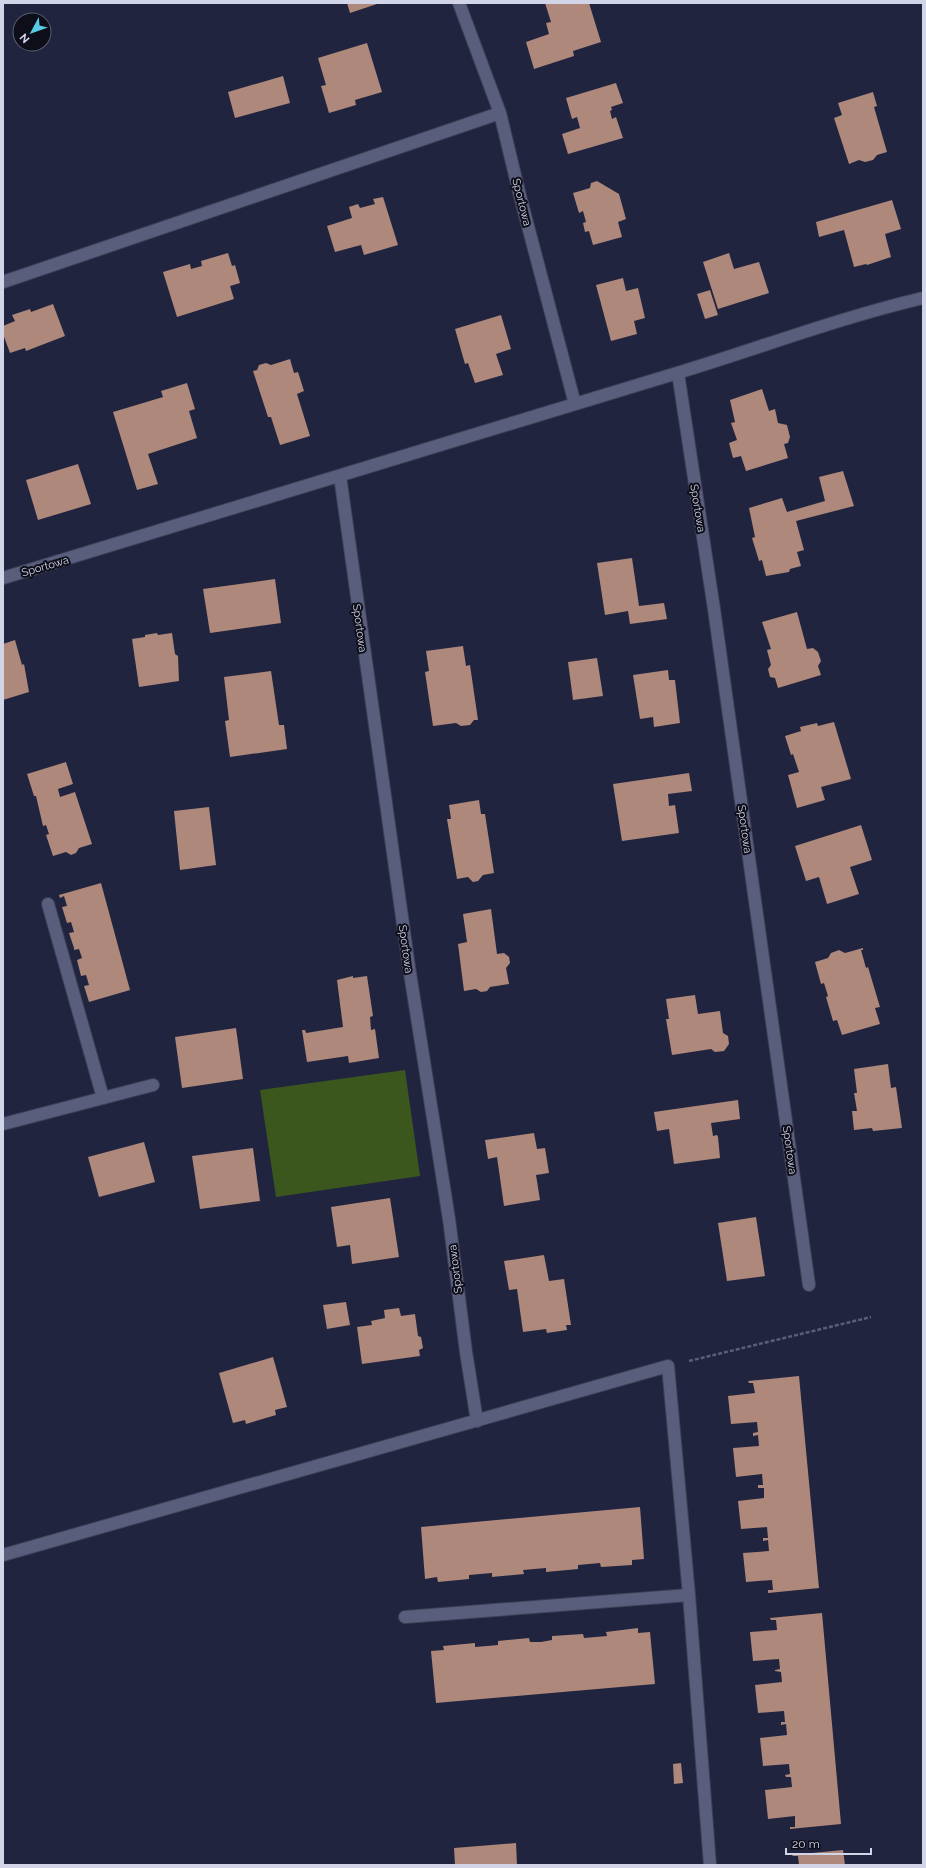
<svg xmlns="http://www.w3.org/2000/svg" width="926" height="1868" font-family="Raleway,sans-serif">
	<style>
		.green { fill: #3b571e }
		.building { fill: #ae887b }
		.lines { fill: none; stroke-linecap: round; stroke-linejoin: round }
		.lane-casing { stroke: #3f4057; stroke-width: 14 }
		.street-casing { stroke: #3f4057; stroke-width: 14 }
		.path { stroke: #5b5e76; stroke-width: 2.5; stroke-dasharray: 4 2; stroke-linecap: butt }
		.lane { stroke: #5a5e7d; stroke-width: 12 }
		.street { stroke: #5a5e7d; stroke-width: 12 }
		.labels { text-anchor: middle; stroke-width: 4; stroke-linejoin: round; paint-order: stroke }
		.street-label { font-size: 11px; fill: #d2d5e7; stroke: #0d0e1a }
	</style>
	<rect width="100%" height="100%" fill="#21243f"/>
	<path class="green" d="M405 1070 420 1176 276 1197 260 1090Z"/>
	<path class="building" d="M347 3H380L350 13Z
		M545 3H589L601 42 573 51 574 56 534 69 526 42 549 34 546 23 551 22Z
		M367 43 382 92 355 100 356 105 329 113 321 86 326 85 318 58Z
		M283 76 290 103 235 118 228 92Z
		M616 83 623 103 611 107 612 110 610 111 612 119 616 117 623 138 568 154 562 134 580 128 577 117 572 119 566 98Z
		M873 92 877 106 874 107 887 152 877 155 873 160 865 162 859 160 849 164 834 118 842 115 838 103Z
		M597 181 619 194 626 219 618 222 622 237 593 245 589 231 585 232 583 223 586 222 583 211 579 213 573 193 590 188 591 183Z
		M383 197 398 245 364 255 361 245 335 252 327 226 352 218 349 207 358 204 360 208 375 204 373 199Z
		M892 200 901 229 885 234 891 257 867 265 866 264 854 267 844 230 819 237 816 222Z
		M228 253 232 266 235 265 240 283 230 286 234 299 177 317 163 272 190 264 191 269 202 266 201 261Z
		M729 253 734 269 759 262 769 293 718 309 703 262Z
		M623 278 626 291 638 288 645 318 634 321 637 334 611 341 596 285Z
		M710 290 718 315 705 319 697 294Z
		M53 304 65 336 26 351 25 348 10 353 3 334V326L15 321 12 315 30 309 31 312Z
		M501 315 511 349 496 354 503 375 475 383 468 363 465 364 455 329Z
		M290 359 294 373 298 372 304 391 297 394 310 436 280 445 271 417H268L253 371 257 370 259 365 266 363 271 365Z
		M187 383 195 409 189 411 197 438 148 454 158 484 137 490 113 412 163 397 161 391Z
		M762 389 769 411 775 409 778 423 787 425 790 437 788 443 784 444 788 458 746 471 741 456 733 458 729 443 737 440 731 423 735 422 730 400Z
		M78 464 91 504 38 520 26 480Z
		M843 471 854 506 796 521 804 550 797 552 801 566 790 569 789 572 766 576 762 560 759 561 752 538 755 537 749 508 782 498 787 512 825 501 819 477Z
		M632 558 639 606 664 603 667 619 630 624 628 611 605 615 597 563Z
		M275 579 281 623 210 633 203 589Z
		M797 612 807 649 813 648 818 652 821 661 818 666 821 675 778 688 775 678 770 677 768 669 771 665 767 650 771 649 762 622Z
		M157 633 158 635 172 633 175 654 178 656 179 681 139 687 132 639 145 637V635Z
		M15 640 22 665 24 664 29 692 3 700V644Z
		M463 646 466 666 470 665 478 720H474L470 725 461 726 456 723 433 726 425 672 429 671 426 651Z
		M597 658 603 696 573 700 568 662Z
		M668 670 669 680H675L680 723 654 727 653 717 640 719 633 675Z
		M271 671 279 725H284L287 749 230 757 225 721 229 720 224 677Z
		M834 722 851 779 821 787 825 800 797 808 788 775 799 772 793 754 791 755 785 736 801 731 800 727 817 723 818 726Z
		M66 762 73 784 58 789 60 797 75 792 92 844 79 848 76 853 71 855 66 852 53 856 46 835 49 834 46 825 43 826 36 796H34L27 774Z
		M689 773 692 791 668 794 669 806 675 805 679 833 622 841 613 784Z
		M479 800 481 814H485L494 873 483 875 478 881 473 882 468 877 457 879 447 819H451L449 805Z
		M209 807 216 865 180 870 174 811Z
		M861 825 872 860 850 867 859 894 827 904 819 877 806 881 795 846Z
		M101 883 130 990 89 1002 84 986 89 985 86 975 81 976 77 960 82 958 79 949 74 950V948L69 933 74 932 71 922 67 923 62 907 67 906 64 896 60 898 59 895Z
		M491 909 497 954 504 953 509 957 510 963 506 968 509 984 490 987 487 991 481 992 476 989 464 991 458 944 467 942 463 914Z
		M863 948V950H861L866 968 868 967 880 1007 875 1008 880 1024 842 1035 837 1020 833 1021 826 997 828 996 824 983 821 984 815 962 828 958 831 953 839 950 845 953Z
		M353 976V978L367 976 373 1016 370 1017 371 1030 375 1029 379 1058 349 1063 348 1056 307 1062 302 1030H305L306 1033 343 1027 337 980Z
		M695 995 698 1014 720 1011 723 1033 728 1036 729 1044 724 1051 715 1052 711 1049 672 1055 666 1019H669L666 999Z
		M236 1028 243 1079 182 1088 175 1037Z
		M888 1064 891 1088 896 1087 902 1128 873 1131 872 1128 854 1130 852 1111H857L854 1093H857L854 1069Z
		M738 1100 740 1119 711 1123 713 1136 717 1135 718 1137 720 1158 674 1164 669 1129 657 1131 654 1112Z
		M534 1133 537 1149 545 1148 549 1173 536 1175 540 1200 504 1206 497 1157 488 1159 485 1140Z
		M144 1142 155 1182 99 1197 88 1157Z
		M253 1148 260 1201 200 1209 192 1156Z
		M390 1198 399 1257 352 1264 350 1245 337 1247 331 1207Z
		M756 1217 765 1276 727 1281 718 1223Z
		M544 1255 549 1281 564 1279 571 1325H566L567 1330 547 1333 546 1329 523 1332 517 1289 509 1290 504 1261Z
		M346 1302 350 1325 327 1329 323 1305Z
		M399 1308 401 1316 415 1314 418 1336 421 1337 423 1348 419 1350 420 1356 362 1364 357 1327 372 1325 371 1321 385 1318 384 1310Z
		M273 1357 287 1407 275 1410 276 1415 246 1424 245 1420 233 1423 219 1373Z
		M799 1376 819 1588 768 1593V1590H773L772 1580 746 1582 743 1553 769 1551 768 1540 763 1541V1538H768L767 1527 741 1529 738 1501 764 1498V1488H758V1485H763L762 1474 736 1477 733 1448 759 1446 758 1435 753 1436V1433L758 1432 757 1422 731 1424 728 1396 755 1393 753 1383H749L748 1381Z
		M640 1507 644 1559 632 1560V1565L601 1567 600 1563 578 1565V1569L546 1572V1568L523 1570 524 1574 492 1577V1573L480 1574 469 1575V1579L438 1582 437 1577 425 1579 421 1527Z
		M822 1613 841 1824 790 1829V1827H795V1816L768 1819 765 1790 792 1787 791 1777H786L785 1775 790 1774 789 1764 763 1766 760 1738 787 1735 786 1724 781 1725V1722H785L784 1711 758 1713 755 1685 782 1682 781 1672 775 1671V1670L780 1669 779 1659 753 1661 750 1632 777 1630 776 1620H771L770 1618Z
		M638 1628V1633L650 1632 655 1684 436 1703 431 1651 444 1650 443 1646 475 1643V1647L487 1646 498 1645V1641L529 1638 530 1642H541L552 1640V1636L583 1634 584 1638 607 1636 606 1632Z
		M681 1763 683 1783 674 1784 673 1764Z
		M516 1843 517 1865H455L454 1848Z
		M843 1850 845 1865H799L798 1856H793L792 1855Z"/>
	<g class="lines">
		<defs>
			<path id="lane" d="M48 904 103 1098
				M3 1555 668 1366 689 1595 710 1865
				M405 1617 689 1595"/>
			<path id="street" d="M459 3 500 113 520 196 575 404
				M3 282 500 113
				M678 373 714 609 809 1285
				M340 476 409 967 449 1219 466 1352 477 1421
				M3 578C227 512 450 441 674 374 757 349 838 318 923 298
				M3 1124 153 1085"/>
		</defs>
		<use href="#lane" class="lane-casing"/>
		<use href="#street" class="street-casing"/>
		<path class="path" d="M689 1361 871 1317"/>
		<use href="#lane" class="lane"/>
		<use href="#street" class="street"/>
	</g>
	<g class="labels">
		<g class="street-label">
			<text transform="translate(522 202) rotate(76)" y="4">Sportowa</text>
			<text transform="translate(698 508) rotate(81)" y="4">Sportowa</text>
			<text transform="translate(45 566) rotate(-16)" y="4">Sportowa</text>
			<text transform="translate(360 628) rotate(82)" y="4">Sportowa</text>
			<text transform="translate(745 829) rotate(82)" y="4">Sportowa</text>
			<text transform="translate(406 949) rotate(82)" y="4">Sportowa</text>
			<text transform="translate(790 1150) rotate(82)" y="4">Sportowa</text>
			<text transform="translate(455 1269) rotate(-97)" y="4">Sportowa</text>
		</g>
	</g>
	<rect width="926" height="1868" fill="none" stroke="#d2d5e7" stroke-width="8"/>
	<g transform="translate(32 32) rotate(229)"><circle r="19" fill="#0d0e1a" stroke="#5c5e6c"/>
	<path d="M0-3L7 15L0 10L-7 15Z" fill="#58c9e4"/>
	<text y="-6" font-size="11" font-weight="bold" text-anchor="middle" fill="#d2d5e7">N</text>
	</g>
	<path d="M786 1848v6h85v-6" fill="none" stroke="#d2d5e7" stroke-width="2"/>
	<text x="792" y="1848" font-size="12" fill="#d2d5e7" stroke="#0d0e1a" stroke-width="3" paint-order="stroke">20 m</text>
</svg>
